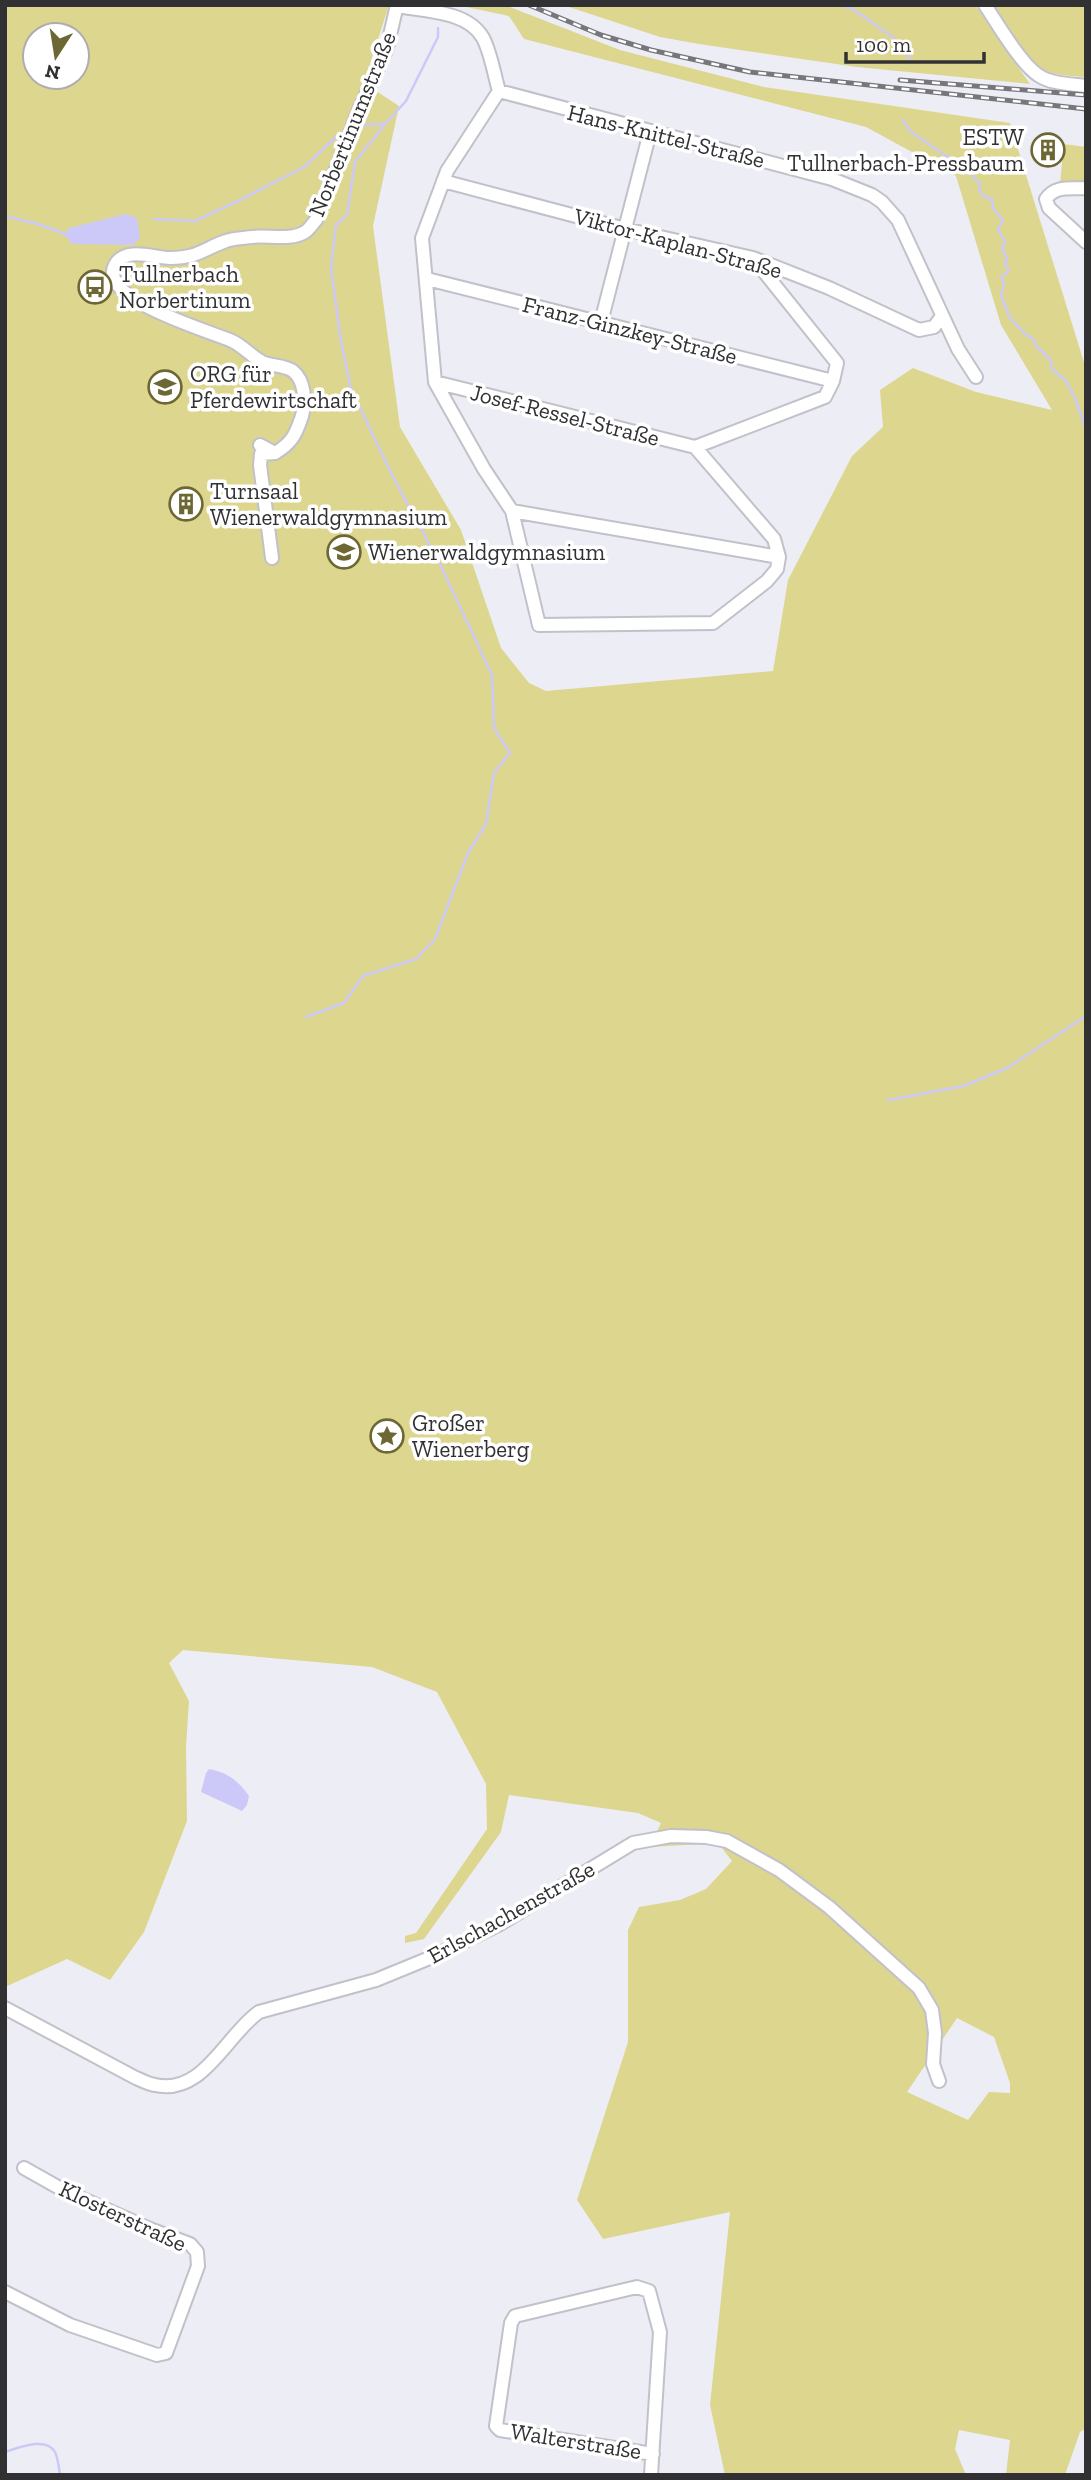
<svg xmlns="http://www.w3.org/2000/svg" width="1091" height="2480" font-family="'Zilla Slab',serif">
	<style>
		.green { fill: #ddd68f; fill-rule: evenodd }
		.water { fill: #ccc9f9 }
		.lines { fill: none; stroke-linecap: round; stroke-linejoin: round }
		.stream { stroke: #ccc9f9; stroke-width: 2.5 }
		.minor-casing { stroke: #c1c1c9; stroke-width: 16 }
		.minor { stroke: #fff; stroke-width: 12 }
		.rail-casing { stroke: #76767b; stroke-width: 5 }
		.rail { stroke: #fff; stroke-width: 2.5; stroke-dasharray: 8; stroke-linecap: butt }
		.labels { text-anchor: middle; stroke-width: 7; stroke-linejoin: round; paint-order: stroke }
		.street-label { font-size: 23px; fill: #313134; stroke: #fff }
		.poi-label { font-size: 23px; fill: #313134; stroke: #fff; text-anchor: start }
	</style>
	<rect width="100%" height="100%" fill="#ededf6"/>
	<path class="green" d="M5 5H389L364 83 399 106 373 226 400 427 461 530 501 648 529 683 546 691 773 671 788 580 852 456 883 427 880 390 913 368 976 392 1052 410 1001 325 956 176 866 127 524 39 509 16 457 5H505L620 50 764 87 1010 123 1086 369V2428L1080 2432 1065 2475H1006L1010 2440 959 2430 955 2449 966 2475H725L710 2405 730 2212 603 2239 577 2200 628 2042V1930L639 1907 680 1900 706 1889 732 1861 718 1843 650 1847 661 1823 638 1813 509 1795 501 1832 424 1939 405 1943V1936L416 1933 487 1829 486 1784 437 1692 372 1667 183 1650 169 1663 189 1701 186 1746 187 1821 144 1932 110 1980 67 1959 5 1987ZM35 35H77V77H35ZM957 2018 994 2037 1010 2083V2093L989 2092 968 2120 907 2092Z
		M563 5H975L1030 84 857 67 699 44 660 37Z
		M993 5H1086V77C1072 76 1053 76 1041 68 1024 58 1005 23 993 5Z
		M1064 144 1086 147V181L1060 183Z"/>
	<path class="water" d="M126 214 137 218 140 238 133 245 72 244 64 234 69 228Z
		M209 1769C227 1772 239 1781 249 1796L247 1805 242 1811 201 1792 206 1773Z"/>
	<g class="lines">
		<path class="stream" d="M838 5 851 8 893 37 910 59
			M903 120 910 131 969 172 980 184 979 189 983 196 992 199 993 208 1003 220 998 229 1005 242 1002 250 1007 258 1005 264 1009 271 1001 277 1004 284 1001 295 1010 318 1023 332 1034 340 1036 346 1050 359 1052 369 1066 381 1075 398 1086 429
			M359 125 384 124
			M5 216 38 224 65 234
			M155 219 195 221 238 201 304 167 340 133
			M306 1017 344 1003 363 976 416 959 435 939 468 853 486 824 494 773 510 753 494 728 492 675 439 562 393 477 351 389 341 341 331 268 336 225 347 215 355 162 385 124 406 101 438 37V28
			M888 1100 964 1086 1009 1067 1086 1016
			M5 2452C18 2448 46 2436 55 2452 58 2458 59 2468 60 2475"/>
		<defs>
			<path id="minor" d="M985 5C997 23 1021 64 1038 75 1051 84 1070 84 1086 86
				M397 6C425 11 468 11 483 38 491 53 494 74 499 91L447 171 422 238 435 382 484 469 512 511 539 625 713 623 767 581 777 569 779 557 774 539 695 447 825 397 833 381 837 363 753 258
				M499 91 832 179 872 195 882 202 898 220 958 349 976 377
				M443 181 625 229 753 258 829 288 919 330 934 327 942 316
				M1086 188C1071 189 1055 185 1046 199L1049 208 1086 242
				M427 279 833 381
				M601 322 650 132
				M435 382 695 447
				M260 445 275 453C292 443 296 434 302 416 306 401 305 381 293 371 285 365 271 366 262 362 251 356 243 346 232 341 210 331 96 299 115 265 125 246 155 258 170 258 198 258 203 249 226 241 234 238 244 238 252 237 269 235 290 241 305 232 309 230 313 223 316 220L359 110 387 48 397 5
				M512 511 779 557
				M272 558 260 465 261 454 275 453
				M5 2008 134 2077C141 2080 148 2084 155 2085 203 2096 226 2035 259 2012L376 1980 432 1957 500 1924 633 1843 671 1836 706 1837 727 1841 779 1870 829 1907 919 1988 932 2010 935 2033 933 2064 939 2081
				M5 2292 70 2325 157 2355 166 2353 198 2266 197 2252 190 2244 150 2229 63 2190 24 2168
				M651 2475 660 2332 649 2291 637 2287 515 2316 511 2323 496 2426 500 2430 653 2454"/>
		</defs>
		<use href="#minor" class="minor-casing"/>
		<use href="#minor" class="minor"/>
		<defs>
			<path id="rail" d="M529 5 601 35 651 50 750 72 1086 109
				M900 80 1086 95"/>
		</defs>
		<use href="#rail" class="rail-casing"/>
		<use href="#rail" class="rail"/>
	</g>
	<defs>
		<symbol id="building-ring" viewBox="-11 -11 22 22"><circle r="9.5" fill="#fff" stroke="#6d6734" stroke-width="1.5"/><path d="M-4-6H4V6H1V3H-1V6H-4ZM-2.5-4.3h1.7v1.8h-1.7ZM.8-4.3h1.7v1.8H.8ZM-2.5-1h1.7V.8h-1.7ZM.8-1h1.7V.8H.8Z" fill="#6d6734"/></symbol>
		<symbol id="bus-ring" viewBox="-11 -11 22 22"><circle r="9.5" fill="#fff" stroke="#6d6734" stroke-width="1.5"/><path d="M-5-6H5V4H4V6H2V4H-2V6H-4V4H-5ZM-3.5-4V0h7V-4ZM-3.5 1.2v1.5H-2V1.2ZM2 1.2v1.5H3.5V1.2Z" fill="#6d6734"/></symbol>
		<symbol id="school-ring" viewBox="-11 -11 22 22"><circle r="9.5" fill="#fff" stroke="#6d6734" stroke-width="1.5"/><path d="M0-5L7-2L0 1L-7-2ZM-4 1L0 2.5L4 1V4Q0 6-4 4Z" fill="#6d6734"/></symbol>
		<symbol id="sight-ring" viewBox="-11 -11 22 22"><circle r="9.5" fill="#fff" stroke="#6d6734" stroke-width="1.5"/><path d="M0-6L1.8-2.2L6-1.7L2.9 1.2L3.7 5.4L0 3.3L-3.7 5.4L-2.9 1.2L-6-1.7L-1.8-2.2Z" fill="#6d6734"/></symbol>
	</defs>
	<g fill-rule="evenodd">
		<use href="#building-ring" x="1029" y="131" width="38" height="38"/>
		<use href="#bus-ring" x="76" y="268" width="38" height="38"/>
		<use href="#school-ring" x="146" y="368" width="38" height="38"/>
		<use href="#building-ring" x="167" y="485" width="38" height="38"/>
		<use href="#school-ring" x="325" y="533" width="38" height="38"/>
		<use href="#sight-ring" x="368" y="1417" width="38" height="38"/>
	</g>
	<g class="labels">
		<g class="street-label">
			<text transform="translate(352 124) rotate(-68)" y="8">Norbertinumstraße</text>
			<text transform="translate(666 136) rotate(14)" y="8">Hans-Knittel-Straße</text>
			<text transform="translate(678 243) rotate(15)" y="8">Viktor-Kaplan-Straße</text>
			<text transform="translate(630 330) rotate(14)" y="8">Franz-Ginzkey-Straße</text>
			<text transform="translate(565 415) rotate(14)" y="8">Josef-Ressel-Straße</text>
			<text transform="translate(511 1912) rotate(-29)" y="8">Erlschachenstraße</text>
			<text transform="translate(123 2216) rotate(25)" y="8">Klosterstraße</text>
			<text transform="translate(576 2441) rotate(9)" y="8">Walterstraße</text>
		</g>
		<g class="poi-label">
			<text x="1024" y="145" text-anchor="end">ESTW<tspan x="1024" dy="26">Tullnerbach-Pressbaum</tspan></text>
			<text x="119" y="282">Tullnerbach<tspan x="119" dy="26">Norbertinum</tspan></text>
			<text x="190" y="382">ORG für<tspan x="190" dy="26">Pferdewirtschaft</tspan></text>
			<text x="210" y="499">Turnsaal<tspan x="210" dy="26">Wienerwaldgymnasium</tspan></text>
			<text x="368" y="560">Wienerwaldgymnasium</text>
			<text x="412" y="1431">Großer<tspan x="412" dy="26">Wienerberg</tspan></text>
		</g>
	</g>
	<rect width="1091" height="2480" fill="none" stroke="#313134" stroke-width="14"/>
	<g transform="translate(56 56) rotate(192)"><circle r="33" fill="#ffffff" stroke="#adadae" stroke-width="2"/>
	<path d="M0-5L12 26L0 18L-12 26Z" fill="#6d6734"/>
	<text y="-10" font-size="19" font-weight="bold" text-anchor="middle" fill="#313134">N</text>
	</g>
	<path d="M846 52v10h138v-10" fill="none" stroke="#313134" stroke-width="3.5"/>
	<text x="856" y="52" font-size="21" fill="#313134" stroke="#ffffff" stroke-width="5" paint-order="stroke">100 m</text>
</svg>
